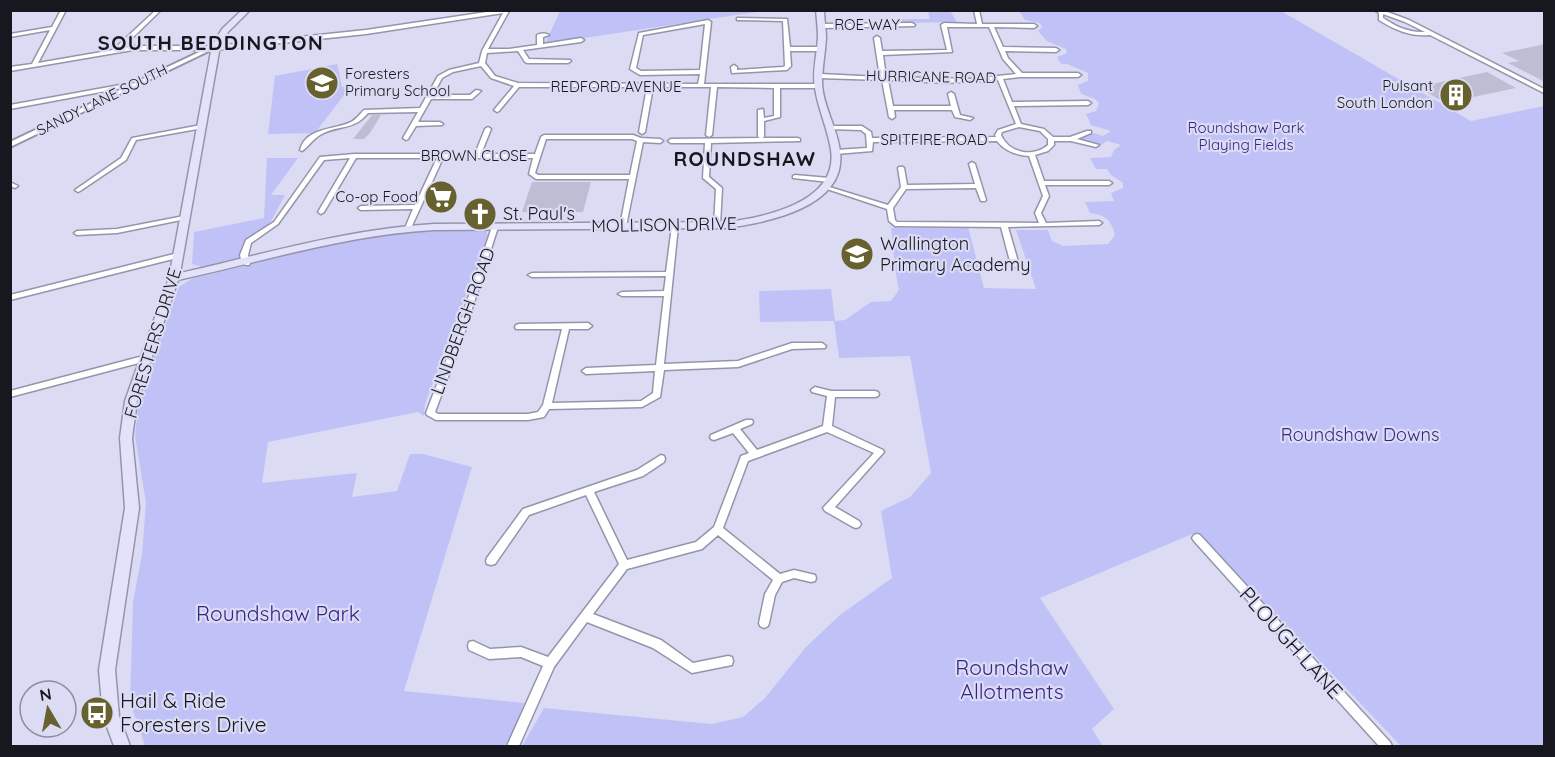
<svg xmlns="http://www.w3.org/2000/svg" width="1555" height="757" font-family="Quicksand,sans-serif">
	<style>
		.green { fill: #c0c2f7 }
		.building { fill: #bdbed3 }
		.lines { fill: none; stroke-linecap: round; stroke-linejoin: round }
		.minor-casing { stroke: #9495aa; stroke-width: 3 }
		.tertiary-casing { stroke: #9495aa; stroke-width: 4 }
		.secondary-casing { stroke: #9495aa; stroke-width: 3 }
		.minor { fill: #fff; fill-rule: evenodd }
		.tertiary { fill: #fff; fill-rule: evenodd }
		.secondary { fill: #e3e2fa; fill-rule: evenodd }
		.labels { text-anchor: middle; stroke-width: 4.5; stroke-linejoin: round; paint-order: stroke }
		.far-street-label { font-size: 15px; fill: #17171f; stroke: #dbdcf3 }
		.far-poi-label { font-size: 15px; fill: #17171f; stroke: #dbdcf3; text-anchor: end }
		.far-park-label { font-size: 15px; fill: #372487; stroke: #dbdcf3 }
		.poi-label { font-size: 18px; fill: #17171f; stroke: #dbdcf3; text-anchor: start }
		.street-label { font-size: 18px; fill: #17171f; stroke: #dbdcf3 }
		.park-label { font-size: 18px; fill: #372487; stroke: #dbdcf3 }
		.far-district-label { font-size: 20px; font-weight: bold; letter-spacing: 1.5px; fill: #17171f; stroke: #dbdcf3 }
		.near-park-label { font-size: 21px; fill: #372487; stroke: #dbdcf3 }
		.near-street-label { font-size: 21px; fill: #17171f; stroke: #dbdcf3 }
		.near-poi-label { font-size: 21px; fill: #17171f; stroke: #dbdcf3; text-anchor: start }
	</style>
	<rect width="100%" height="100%" fill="#dbdcf3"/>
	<path class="green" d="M560 11H763L545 44Z
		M928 11H950L957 22 902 23 901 19H930Z
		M1019 11H1281L1471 121 1544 106V746H1401L1197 532 1040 598 1114 709 1092 729 1103 746H522L544 708 712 724 743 717 765 698 806 647 840 615 892 578 881 511 910 497 931 473 910 356 839 358 834 321 760 322 759 291 831 289 835 321 845 320 871 302 891 301 899 290C894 269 894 250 891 228L968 227 984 288 1036 289 1016 230H1048L1052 241 1063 246 1108 244 1115 235C1111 220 1106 215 1090 213L1085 202 1114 201 1111 193 1123 188V183L1111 175 1107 169H1096L1090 158 1111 157 1114 150 1121 145 1107 141 1101 145 1077 138 1093 133 1103 136 1111 131 1091 125 1086 114 1096 111 1099 103 1095 99 1081 94 1078 85 1088 81V73L1067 64H1061L1057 57 1067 53 1066 49 1047 41 1038 31 1042 27 1040 23 1025 20Z
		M337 64 342 87 351 86 315 133 268 134 275 76Z
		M267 158H298L271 195H285L269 225 249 238 243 245 240 261 207 268 192 264 194 232 264 218Z
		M423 231H486L488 236 425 404 424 416 418 412 268 442 262 483 357 473 352 497 397 491 410 454H423L472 467 404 691 524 703 511 740 503 746H145L130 702 133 602 142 554 146 503 135 436 139 400 179 287 193 278C270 261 344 236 423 231Z"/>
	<path class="building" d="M1545 44V82L1508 63 1519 61 1502 53Z
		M1487 72 1516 88 1445 103 1418 87Z
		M372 115H381L370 133 364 139H353Z
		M532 182H591L583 212H522Z
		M495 209 491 220H463L470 210Z"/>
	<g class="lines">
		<defs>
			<path id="minor" d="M61 10H66L38 63 113 50 156 10H161L121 49 133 46H207L210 48 207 50H133L10 71V67L32 64 50 30 10 37V34L52 27Z
				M500 10 509 11 488 49H509L537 45V35C540 33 546 33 549 35L543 37V44L581 38 584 40 581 42 523 50 529 59 570 60 571 61 568 63H527L525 62 518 51 487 53 485 63 495 76 518 83 698 84 700 74 640 75 630 69 639 33 708 20 711 22 704 84H818L821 86 818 88H780V117L764 121V137L762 138H798L800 139V141L711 143 709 177 722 188 720 225 717 227 714 225 716 189 703 178 705 143H671L668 141 671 139 760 138 758 137V110L763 109 764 118 774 116V88L717 87 712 135 709 137 706 135 711 87H653L645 132 642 134 639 132 647 87H519L499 111 497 112 494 110 514 86 491 78 481 66 453 72 442 78 433 95H470L476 90 481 91 472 99H431L418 122H440L443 124 442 125 416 126 408 139 406 140 403 138 418 112 368 113C352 132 338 124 320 135 313 139 308 147 302 151L300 150C306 128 331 130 349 123 356 120 359 115 364 110L420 108 438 76 449 70 479 63 482 51 503 13 366 34 215 50 212 48 215 46 366 30ZM705 24 700 70 641 71 636 68 643 35Z
				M974 10H979L982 24H1034L1037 26 1034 28 994 27 1003 47 1056 48 1059 50 1056 52 1005 51 1008 58 1022 73H1078L1081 75 1078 77H1020L1003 79 1012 102 1088 101 1091 103 1088 105 1014 106 1021 124 1044 129 1053 137H1070L1087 131H1091V133L1077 139 1099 145 1096 147 1071 141H1054V145L1048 151 1035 155 1044 181H1109L1112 183 1109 185H1045L1049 196 1041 213 1046 223 1099 221 1102 223 1099 225 1008 227 1019 265 1015 267 1011 265 1001 227 895 226 889 221 887 209 821 187 824 185 826 186 888 205 901 187 898 168 899 167H903L904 168 907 185 975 184 969 164 972 162 975 164 986 200 985 201H981L976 188 906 189 893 208 895 220 897 222 1039 223 1035 213 1043 196 1029 156C1016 155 1005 151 997 141L873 142 872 151 836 154 833 152 836 150 867 148 866 134 861 130 827 129V127L829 126H862L871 132 872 138 996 137 995 135 998 130 1016 124 998 80 946 83 888 80 893 106H951L948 94 951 92 954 94 960 115 973 118 970 120 955 117 952 110H894L895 117 892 119 889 117 882 80 820 78 817 76 820 74 880 77 874 38 877 36 880 38 882 51 947 50 941 25 944 23 977 24ZM947 27H989L1003 59 1016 74 971 79 886 77 883 55 952 52ZM1019 127 1040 131 1048 139V145C1033 158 1009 153 1001 135L1002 132Z
				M1374 10H1382L1409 20 1544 89V93L1430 35C1411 37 1395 30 1379 20V13ZM1383 14 1405 22 1425 32C1409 33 1397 27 1383 18Z
				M737 18 787 19 790 47H822L825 49 822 51H790L791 66 787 70 732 73 731 67 734 65 737 67V70L783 67 785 66 783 21 739 20H737Z
				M912 23 915 25 914 26 822 28 819 26 822 24Z
				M131 83 134 85 133 86 10 109V105Z
				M201 125 204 127 203 128 136 140 126 160 80 191 78 192 75 190 121 158 132 138Z
				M488 127 491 129 481 154H535L541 137 544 135H633L641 138 660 139 663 141 660 143 643 142 626 226 623 228 620 226 629 179H536L529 174 533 158H443L411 228 408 230 405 228 413 209 361 210 358 208 361 206 415 205 437 158H356L324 212 321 214 318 212 350 158 324 160 278 224 251 243 248 255 250 263 249 265H246L242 263 240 255 246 240 274 222 320 157 354 154H475L485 129ZM546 139H632L637 141 630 175H538L535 173Z
				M795 175 829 178 832 180 829 182 793 178V176Z
				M10 182 18 186 15 188 10 186Z
				M184 216 186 217V219L117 233 77 235 74 233 77 231 117 229Z
				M675 224 678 226 664 364 738 361 792 343H822L826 346 825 348 792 349 738 367 664 370 660 397 642 407 549 409 544 417 528 420H436L427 415 426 413 454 340 492 227 495 225 498 227 462 340 435 412 438 414H528L538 412 543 405 562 329H516L515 327 516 325 519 324 588 323 592 326 588 329H569L552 403 641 401 653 393 655 371 586 374 582 371 586 368 656 365 664 296H622L618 294 622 292 664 291 666 276 532 277 528 275 532 273 666 272 672 226Z
				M178 253 182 255 181 257 10 300V295Z
				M147 355 151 358 150 360 10 397V391Z
				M815 387 831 391H875L878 392 879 394 878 396 875 397H835L832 426 883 450 884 452 835 507 859 521 861 524 859 527 856 528 853 527 825 511 823 508 874 453 827 432 748 461 723 528 780 574 794 570 815 575 816 578 815 581 811 582 794 578 782 582 775 595 769 623 768 626 764 628 760 626 759 623 765 594 773 580 718 535 702 549 627 569 593 614 661 640 693 663 728 656 732 657 733 661 732 665 692 673 653 648 587 622 554 667 519 746H507L543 666 521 657 489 659 469 650 468 646 469 642 473 641 490 649 521 647 548 657 619 564 586 495 529 515 495 564 491 565 487 564 486 561 487 558 523 509 637 470 661 455 664 456 665 459 664 462 643 476 594 492 627 560 696 542 714 527 740 459 741 456 749 453 733 433 714 440 711 439 710 437 711 435 746 420H752L753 422 752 424 740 429 757 450 823 426 827 396 812 392 811 390Z
				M1197 534 1200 535 1390 742 1392 746H1379L1194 541 1192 538 1194 535Z"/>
			<path id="tertiary" d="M214 45 219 46 10 147V142Z"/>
			<path id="secondary" d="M242 10H250L228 32 220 46 180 273C265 254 347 229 434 224L725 222C762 218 839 203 831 150 828 129 818 109 815 88 812 73 817 54 818 38 818 29 817 20 816 10H824C824 20 826 29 826 38 825 54 822 69 822 84 823 107 838 129 840 152 847 208 765 223 725 228L434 230C346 235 264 261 178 280L137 401 132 438 139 508 115 670 119 716 130 746H114L103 716 99 670 125 508 120 438 125 401 169 278 212 46 222 29Z"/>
		</defs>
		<use href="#minor" class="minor-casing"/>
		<use href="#tertiary" class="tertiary-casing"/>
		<use href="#secondary" class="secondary-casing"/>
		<use href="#minor" class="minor"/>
		<use href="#tertiary" class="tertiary"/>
		<use href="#secondary" class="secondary"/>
	</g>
	<defs>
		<symbol id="school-disc" viewBox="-11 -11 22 22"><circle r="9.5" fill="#66612e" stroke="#dbdcf3"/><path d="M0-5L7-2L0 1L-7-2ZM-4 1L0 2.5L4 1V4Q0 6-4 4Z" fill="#fff"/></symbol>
		<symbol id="building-disc" viewBox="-11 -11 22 22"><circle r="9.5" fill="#66612e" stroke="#dbdcf3"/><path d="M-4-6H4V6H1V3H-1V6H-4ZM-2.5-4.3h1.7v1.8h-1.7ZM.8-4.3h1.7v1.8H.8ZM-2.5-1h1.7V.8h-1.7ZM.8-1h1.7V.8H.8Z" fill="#fff"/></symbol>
		<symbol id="supermarket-disc" viewBox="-11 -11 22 22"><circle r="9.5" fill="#66612e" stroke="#dbdcf3"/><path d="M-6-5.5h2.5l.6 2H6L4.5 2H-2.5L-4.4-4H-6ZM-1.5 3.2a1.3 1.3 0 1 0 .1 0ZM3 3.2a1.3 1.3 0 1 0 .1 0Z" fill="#fff"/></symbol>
		<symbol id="church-disc" viewBox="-11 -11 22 22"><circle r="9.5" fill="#66612e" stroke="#dbdcf3"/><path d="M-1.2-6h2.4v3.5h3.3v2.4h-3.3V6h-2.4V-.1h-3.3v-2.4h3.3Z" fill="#fff"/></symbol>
		<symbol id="bus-disc" viewBox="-11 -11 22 22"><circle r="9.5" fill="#66612e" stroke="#dbdcf3"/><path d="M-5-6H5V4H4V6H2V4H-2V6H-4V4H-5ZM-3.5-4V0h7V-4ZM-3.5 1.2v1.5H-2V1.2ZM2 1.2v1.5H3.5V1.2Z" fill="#fff"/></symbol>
	</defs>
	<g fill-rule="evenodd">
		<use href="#school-disc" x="303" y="64" width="38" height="38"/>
		<use href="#building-disc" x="1437" y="76" width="38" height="38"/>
		<use href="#supermarket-disc" x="422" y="178" width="38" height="38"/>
		<use href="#church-disc" x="461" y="195" width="38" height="38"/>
		<use href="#school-disc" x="838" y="235" width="38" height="38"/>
		<use href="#bus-disc" x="78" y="694" width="38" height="38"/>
	</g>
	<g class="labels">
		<g class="far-street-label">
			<text x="867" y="30">ROE WAY</text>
			<text transform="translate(931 77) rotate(1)" y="5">HURRICANE ROAD</text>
			<text x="616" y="92">REDFORD AVENUE</text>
			<text transform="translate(102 100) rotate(-26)" y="5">SANDY LANE SOUTH</text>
			<text x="934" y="145">SPITFIRE ROAD</text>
			<text x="474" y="161">BROWN CLOSE</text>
		</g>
		<g class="far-poi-label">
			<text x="345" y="79" text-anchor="start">Foresters<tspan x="345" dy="17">Primary School</tspan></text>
			<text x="1433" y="91">Pulsant<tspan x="1433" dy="17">South London</tspan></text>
			<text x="418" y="202">Co-op Food</text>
		</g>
		<g class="far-park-label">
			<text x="1246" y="133">Roundshaw Park<tspan x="1246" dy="17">Playing Fields</tspan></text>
		</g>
		<g class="poi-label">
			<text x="503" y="220">St. Paul's</text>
			<text x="880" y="250">Wallington<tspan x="880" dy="21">Primary Academy</tspan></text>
		</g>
		<g class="street-label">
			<text transform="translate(664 225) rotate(-1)" y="6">MOLLISON DRIVE</text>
			<text transform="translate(463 321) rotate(-70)" y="6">LINDBERGH ROAD</text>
			<text transform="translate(153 343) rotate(-73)" y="6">FORESTERS DRIVE</text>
		</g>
		<g class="park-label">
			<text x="1360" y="441">Roundshaw Downs</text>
		</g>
		<g class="far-district-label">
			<text x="211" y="50">SOUTH BEDDINGTON</text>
			<text x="745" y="166">ROUNDSHAW</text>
		</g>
		<g class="near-park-label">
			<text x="278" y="621">Roundshaw Park</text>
			<text x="1012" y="675">Roundshaw<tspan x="1012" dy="24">Allotments</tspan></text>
		</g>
		<g class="near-street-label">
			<text transform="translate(1291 643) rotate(48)" y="7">PLOUGH LANE</text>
		</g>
		<g class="near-poi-label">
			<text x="120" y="708">Hail &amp; Ride<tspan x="120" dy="24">Foresters Drive</tspan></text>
		</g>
	</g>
	<rect width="1555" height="757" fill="none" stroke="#17171f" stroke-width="24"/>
	<g transform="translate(48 709) rotate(350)"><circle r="28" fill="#dbdcf3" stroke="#8d8d9e" stroke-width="1.5"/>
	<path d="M0-4.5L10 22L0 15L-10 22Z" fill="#66612e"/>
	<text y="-9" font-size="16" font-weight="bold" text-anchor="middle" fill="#17171f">N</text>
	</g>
</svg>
